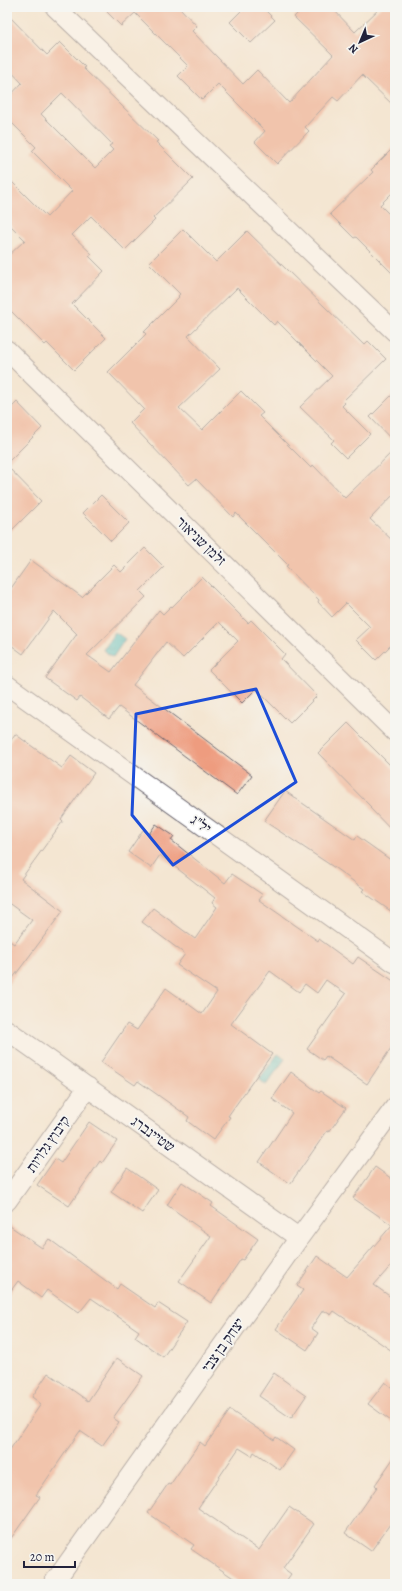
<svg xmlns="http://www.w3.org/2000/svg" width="402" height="1591" font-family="Alegreya,'Frank Ruhl Libre',serif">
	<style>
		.water { fill: url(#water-ripples); stroke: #407686 }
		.building { fill: #ee9c7f; fill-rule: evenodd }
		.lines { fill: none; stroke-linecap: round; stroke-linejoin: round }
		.minor-casing { stroke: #6c6770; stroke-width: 21 }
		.minor { stroke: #fff; stroke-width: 19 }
		.marked { fill: none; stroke: #1d4ed8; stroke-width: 3; stroke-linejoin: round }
		.labels { text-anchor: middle; stroke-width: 3.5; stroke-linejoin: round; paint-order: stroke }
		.street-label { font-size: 15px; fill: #22223b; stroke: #f6f6f2 }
	</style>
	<defs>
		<pattern id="water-ripples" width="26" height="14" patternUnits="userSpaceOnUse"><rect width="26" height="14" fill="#5dcad0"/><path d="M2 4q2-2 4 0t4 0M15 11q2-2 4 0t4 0" fill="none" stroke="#51adb4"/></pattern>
	</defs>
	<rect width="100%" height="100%" fill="#f6f6f2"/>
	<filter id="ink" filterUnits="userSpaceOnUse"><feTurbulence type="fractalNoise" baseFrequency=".025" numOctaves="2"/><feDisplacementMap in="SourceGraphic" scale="8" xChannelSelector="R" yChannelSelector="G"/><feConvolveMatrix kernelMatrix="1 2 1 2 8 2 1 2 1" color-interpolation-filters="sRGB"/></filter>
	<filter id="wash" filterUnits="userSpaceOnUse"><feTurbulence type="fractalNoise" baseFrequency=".012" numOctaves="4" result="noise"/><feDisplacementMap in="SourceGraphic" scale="16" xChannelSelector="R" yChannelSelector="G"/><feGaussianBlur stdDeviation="0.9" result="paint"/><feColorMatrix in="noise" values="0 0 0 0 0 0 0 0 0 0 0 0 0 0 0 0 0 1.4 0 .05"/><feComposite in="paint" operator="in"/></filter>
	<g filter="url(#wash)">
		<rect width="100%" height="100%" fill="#f4e6d2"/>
		<path class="water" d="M115 632 125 639 113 657 103 650Z
			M278 1054 285 1059 266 1085 259 1079Z"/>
		<g id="blocks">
			<path class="building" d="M102 7H179L197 26 192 31 243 84 257 70 289 103 333 55 294 17 304 7H331L355 32 381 7H395V107L362 75 338 101 333 97 305 127 309 131 277 164 255 142 265 131 218 84 202 100 178 76 188 66 135 13 121 26Z
				M245 7H262L275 20 251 43 230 22Z
				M7 14 47 55 60 42 85 67 83 68 158 141 156 142 193 179 153 218 155 220 125 250 91 216 72 235 92 254 89 256 104 271 72 304 106 338 74 370 47 343 45 345 7 307V257L25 240 7 222V177L47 217 72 191 32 151 36 147 7 118V99L22 83 7 67ZM62 93 112 144 109 146 113 150 95 168 41 114Z
				M395 146V190L380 205 395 220V276L356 237 354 238 330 214 373 172 371 170Z
				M183 229 216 262 247 231 364 345 368 341 386 359 343 401 345 403 342 406 370 434 346 458 331 443 334 440 300 407 332 376 277 321 274 325 237 288 188 336 220 369 179 408 202 430 241 391 263 413 259 416 311 468 313 465 345 498 395 449V493L370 519 395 543V641L376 660 356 640 370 627 346 603 332 617 318 602 319 600 286 566 288 565 236 513 233 517 196 479 189 485 130 423 144 409 108 372 146 334 144 332 179 297 178 296 180 294 149 263Z
				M395 392V443L370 417Z
				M17 402 42 428 7 463V412Z
				M7 466 41 501 7 535Z
				M101 495 129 523 111 541 83 513Z
				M145 548 164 567 140 591 146 597 87 655 111 672 159 610 163 614 171 606 172 607 202 577 248 623 251 620 285 654 281 659 317 696 290 723 256 689 242 703 209 670 238 641 219 622 183 658 166 642 133 685 252 775 237 795 119 707 109 719 80 697 77 701 45 678 77 634 54 611 23 654 7 642V594L31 560 82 597 114 565 121 572Z
				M348 723 395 770V834L370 808 371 807 318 753Z
				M15 734 62 768 71 756 94 773 61 819 63 821 21 879 63 911 7 986V939L14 944 32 920 7 902V746Z
				M285 791 355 840 357 836 395 863V914L362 891 364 889 335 868 264 821Z
				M156 824 174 836 171 840 225 883 232 874 263 895 259 900 318 941 319 939 353 964 358 957 395 982V1042L367 1084 326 1056 323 1060 307 1049 346 994 326 980 317 993 305 984 299 992 270 971 231 1024 272 1054 228 1116 230 1117 213 1140 187 1121 189 1117 138 1081 135 1085 101 1062 127 1024 137 1030 166 988 202 1014 217 992 177 965 185 954 142 922 153 908 195 939 217 907 212 903 215 898 160 855 151 868 128 852 143 830 149 834Z
				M291 1072 319 1093 321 1091 346 1108 329 1132 327 1131 290 1184 259 1162 292 1113 272 1099Z
				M89 1122 117 1141 102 1163 100 1161 69 1206 37 1185 55 1159 61 1163Z
				M375 1167 395 1181V1261L374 1285 395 1300V1353L334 1311 331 1315 323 1310 311 1328 318 1333 307 1350 276 1329 303 1290 297 1286 317 1256 347 1277 392 1225 353 1198Z
				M127 1168 158 1190 142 1213 111 1192Z
				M182 1182 213 1203 211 1206 258 1239 243 1260 241 1259 211 1303 179 1281 211 1236 167 1205Z
				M7 1224 42 1248 49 1239 117 1289 120 1284 155 1308 158 1303 187 1322 163 1357 135 1337 139 1331 91 1298 79 1313 47 1290 41 1298 18 1281 7 1296Z
				M117 1358 143 1376 113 1418 119 1422 102 1446 80 1431 36 1495 40 1497 7 1544V1454L41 1404 32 1397 48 1373 88 1401Z
				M274 1373 306 1396 291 1418 259 1396Z
				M385 1382 395 1390V1424L368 1404Z
				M230 1410 274 1440 276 1437 294 1450 280 1470 254 1452 252 1456 239 1448 198 1508 259 1550 289 1507 314 1524 283 1568 291 1574 284 1584H242L191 1549 194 1545 148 1513 168 1484 170 1485 200 1442 205 1446Z
				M395 1456V1517L371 1551 345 1533 377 1487 375 1485Z"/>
		</g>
	</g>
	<g filter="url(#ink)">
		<use href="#blocks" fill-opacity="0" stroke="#6c6770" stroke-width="1"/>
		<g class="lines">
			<defs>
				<path id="minor" d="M55 7 395 332
					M7 350 395 732
					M7 685 395 963
					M7 1030 299 1238
					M7 1201 88 1087
					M53 1584 299 1238 395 1107"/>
			</defs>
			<use href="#minor" class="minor-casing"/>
			<use href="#minor" class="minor"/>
		</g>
	</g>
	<path d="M0 0H402V1591H0ZM256 689 296 782 173 865 132 815 136 714Z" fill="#f4e6d2" fill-opacity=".55" fill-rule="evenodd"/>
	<path class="marked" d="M256 689 296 782 173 865 132 815 136 714Z"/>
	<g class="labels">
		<g class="street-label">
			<text transform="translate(201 541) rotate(44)" y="5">זלמן שניאור</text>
			<text transform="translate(201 824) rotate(36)" y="5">יל"ג</text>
			<text transform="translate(153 1134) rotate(36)" y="5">שטיינברג</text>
			<text transform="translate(48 1144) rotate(-55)" y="5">קיבוץ גלויות</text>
			<text transform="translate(223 1345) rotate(-55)" y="5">יצחק בן צבי</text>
		</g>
	</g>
	<rect width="402" height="1591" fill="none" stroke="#f6f6f2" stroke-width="24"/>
	<g transform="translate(360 42) rotate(224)" stroke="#f6f6f2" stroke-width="3" paint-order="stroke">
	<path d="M0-3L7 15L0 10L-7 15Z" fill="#22223b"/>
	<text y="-6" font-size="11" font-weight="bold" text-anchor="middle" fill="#22223b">N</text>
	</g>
	<path d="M24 1561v6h51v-6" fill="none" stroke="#22223b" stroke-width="2"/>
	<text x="30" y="1561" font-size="12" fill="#22223b" stroke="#f6f6f2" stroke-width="3" paint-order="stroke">20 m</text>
</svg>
